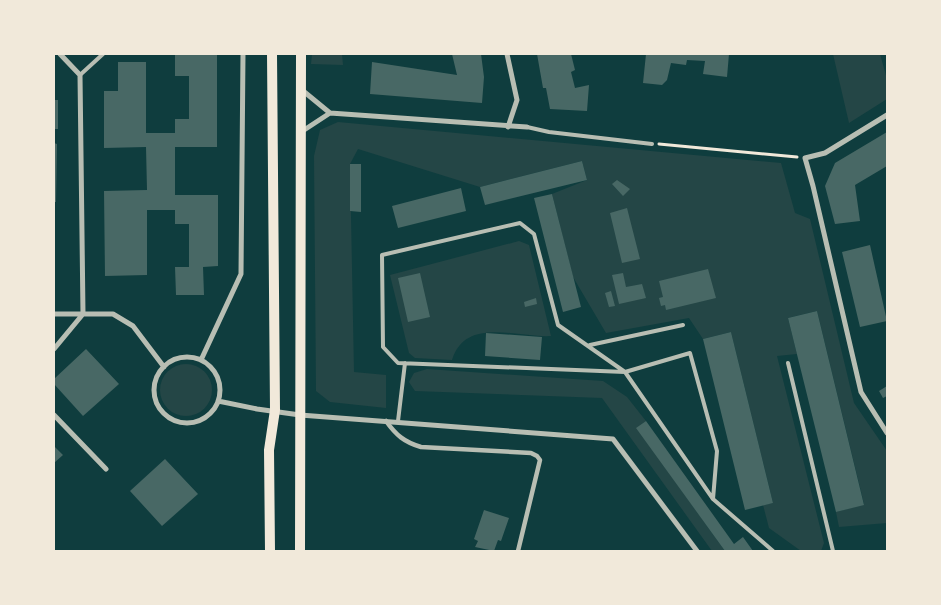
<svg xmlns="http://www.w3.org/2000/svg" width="941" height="605" font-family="'Nunito Sans',sans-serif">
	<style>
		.green { fill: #244646 }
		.building { fill: #486865 }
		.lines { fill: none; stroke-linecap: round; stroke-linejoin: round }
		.path { stroke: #f1e9da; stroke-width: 3 }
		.service { stroke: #b8beb3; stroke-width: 4 }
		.pedestrian { stroke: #b8beb3; stroke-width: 4.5 }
		.minor { stroke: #b8beb3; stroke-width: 5 }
		.secondary { stroke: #f1e9da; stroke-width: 10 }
	</style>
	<rect width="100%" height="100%" fill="#0f3d3e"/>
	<path class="green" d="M312 54H342L343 65 311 64Z
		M833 54H880L887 79V99L849 123Z
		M338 122 781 163 795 213 810 219 854 403 887 451V523L839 527 836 512 864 504 817 311 788 318 797 354 777 356 824 543 821 551H801L769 528 763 505 773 503 731 332 703 339 689 318 606 333 573 277 552 194 587 180 582 161 480 187 358 149 350 164 354 372 386 375V408L330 402 316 391 314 156 320 130Z
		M519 241 529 245 551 336C516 338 466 316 452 360L415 358 409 353 390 275Z
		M160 390a26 26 0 1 1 52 0a26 26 0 1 1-52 0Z
		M427 369 603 381 627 397 646 421 637 428 725 551H712L602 398 415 391 409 382 414 373Z"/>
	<path class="building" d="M175 54H217V147H175V195H218V266L203 267 204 295H176L175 267H189V224H175V210H147V275L105 276 104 191 147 190 146 147 104 148V91H118V62H146V133H175V119H189V76H175Z
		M452 54H481L484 77 482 103 370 94 372 62 457 75Z
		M537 54H571L575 70 571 72 575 88 589 85 587 111 550 109 546 88H543Z
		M646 54H729L727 77 703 74 705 61 687 60 686 65 671 63 667 80 662 85 643 83Z
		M54 100H58V129H54Z
		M887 132V166L855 185 860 221 835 224 825 186 835 163Z
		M54 143 57 144 56 202H54Z
		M582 161 587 180 485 205 480 187Z
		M350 164H361V212L350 211Z
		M617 180 630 189 623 196 612 184Z
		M461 188 466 211 398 228 392 206Z
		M552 194 581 307 563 312 534 198Z
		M627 208 640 259 622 263 610 213Z
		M870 245 887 321 860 327 842 252Z
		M708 269 716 298 666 310 665 305 661 306 659 298 663 297 659 281Z
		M420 273 430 317 408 322 398 278Z
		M623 273 626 287 642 284 646 298 619 304 612 275Z
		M611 291 615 306 609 307 605 293Z
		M536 298 537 304 525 307 524 302Z
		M817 311 864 505 836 512 788 318Z
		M731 332 773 503 745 510 703 339Z
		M486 333 542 337 540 360 485 356Z
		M86 349 119 384 83 416 54 384V379Z
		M887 386V396L883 398 879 391Z
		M646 421 734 544 743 537 753 551H725L636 428Z
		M54 446 63 455 54 463Z
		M165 459 198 494 162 526 130 491Z
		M484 510 509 518 501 541 498 540 494 551 475 547 478 541 474 539Z"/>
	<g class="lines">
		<path class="path" d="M659 144 797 157"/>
		<path class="service" d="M80 75 103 54
			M527 127 549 132 652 144
			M520 223 534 234 558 325 625 372 398 363 383 347 382 255Z
			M590 345 683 325
			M788 363 833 551
			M398 421 405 363
			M713 499 717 451 690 353 625 372 713 499 773 551"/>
		<path class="pedestrian" d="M386 421C396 435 404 442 421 447L531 453 537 456 540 460 518 551"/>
		<path class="minor" d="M507 54 517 100 508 127
			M302 90 330 113 527 127
			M887 115 825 153 805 158 813 186 861 392 887 433
			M301 132 330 113
			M54 314H113L133 326 164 367
			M54 349 83 314 80 75 60 54
			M154 390a33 33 0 1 1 66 0a33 33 0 1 1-66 0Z
			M201 360 241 274 243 54
			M218 401 257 409 300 415 613 439 697 551
			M54 415 106 469"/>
		<path class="secondary" d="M270 551 269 450 275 410 272 54
			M300 551 301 54"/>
	</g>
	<rect width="941" height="605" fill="none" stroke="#f1e9da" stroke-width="110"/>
</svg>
